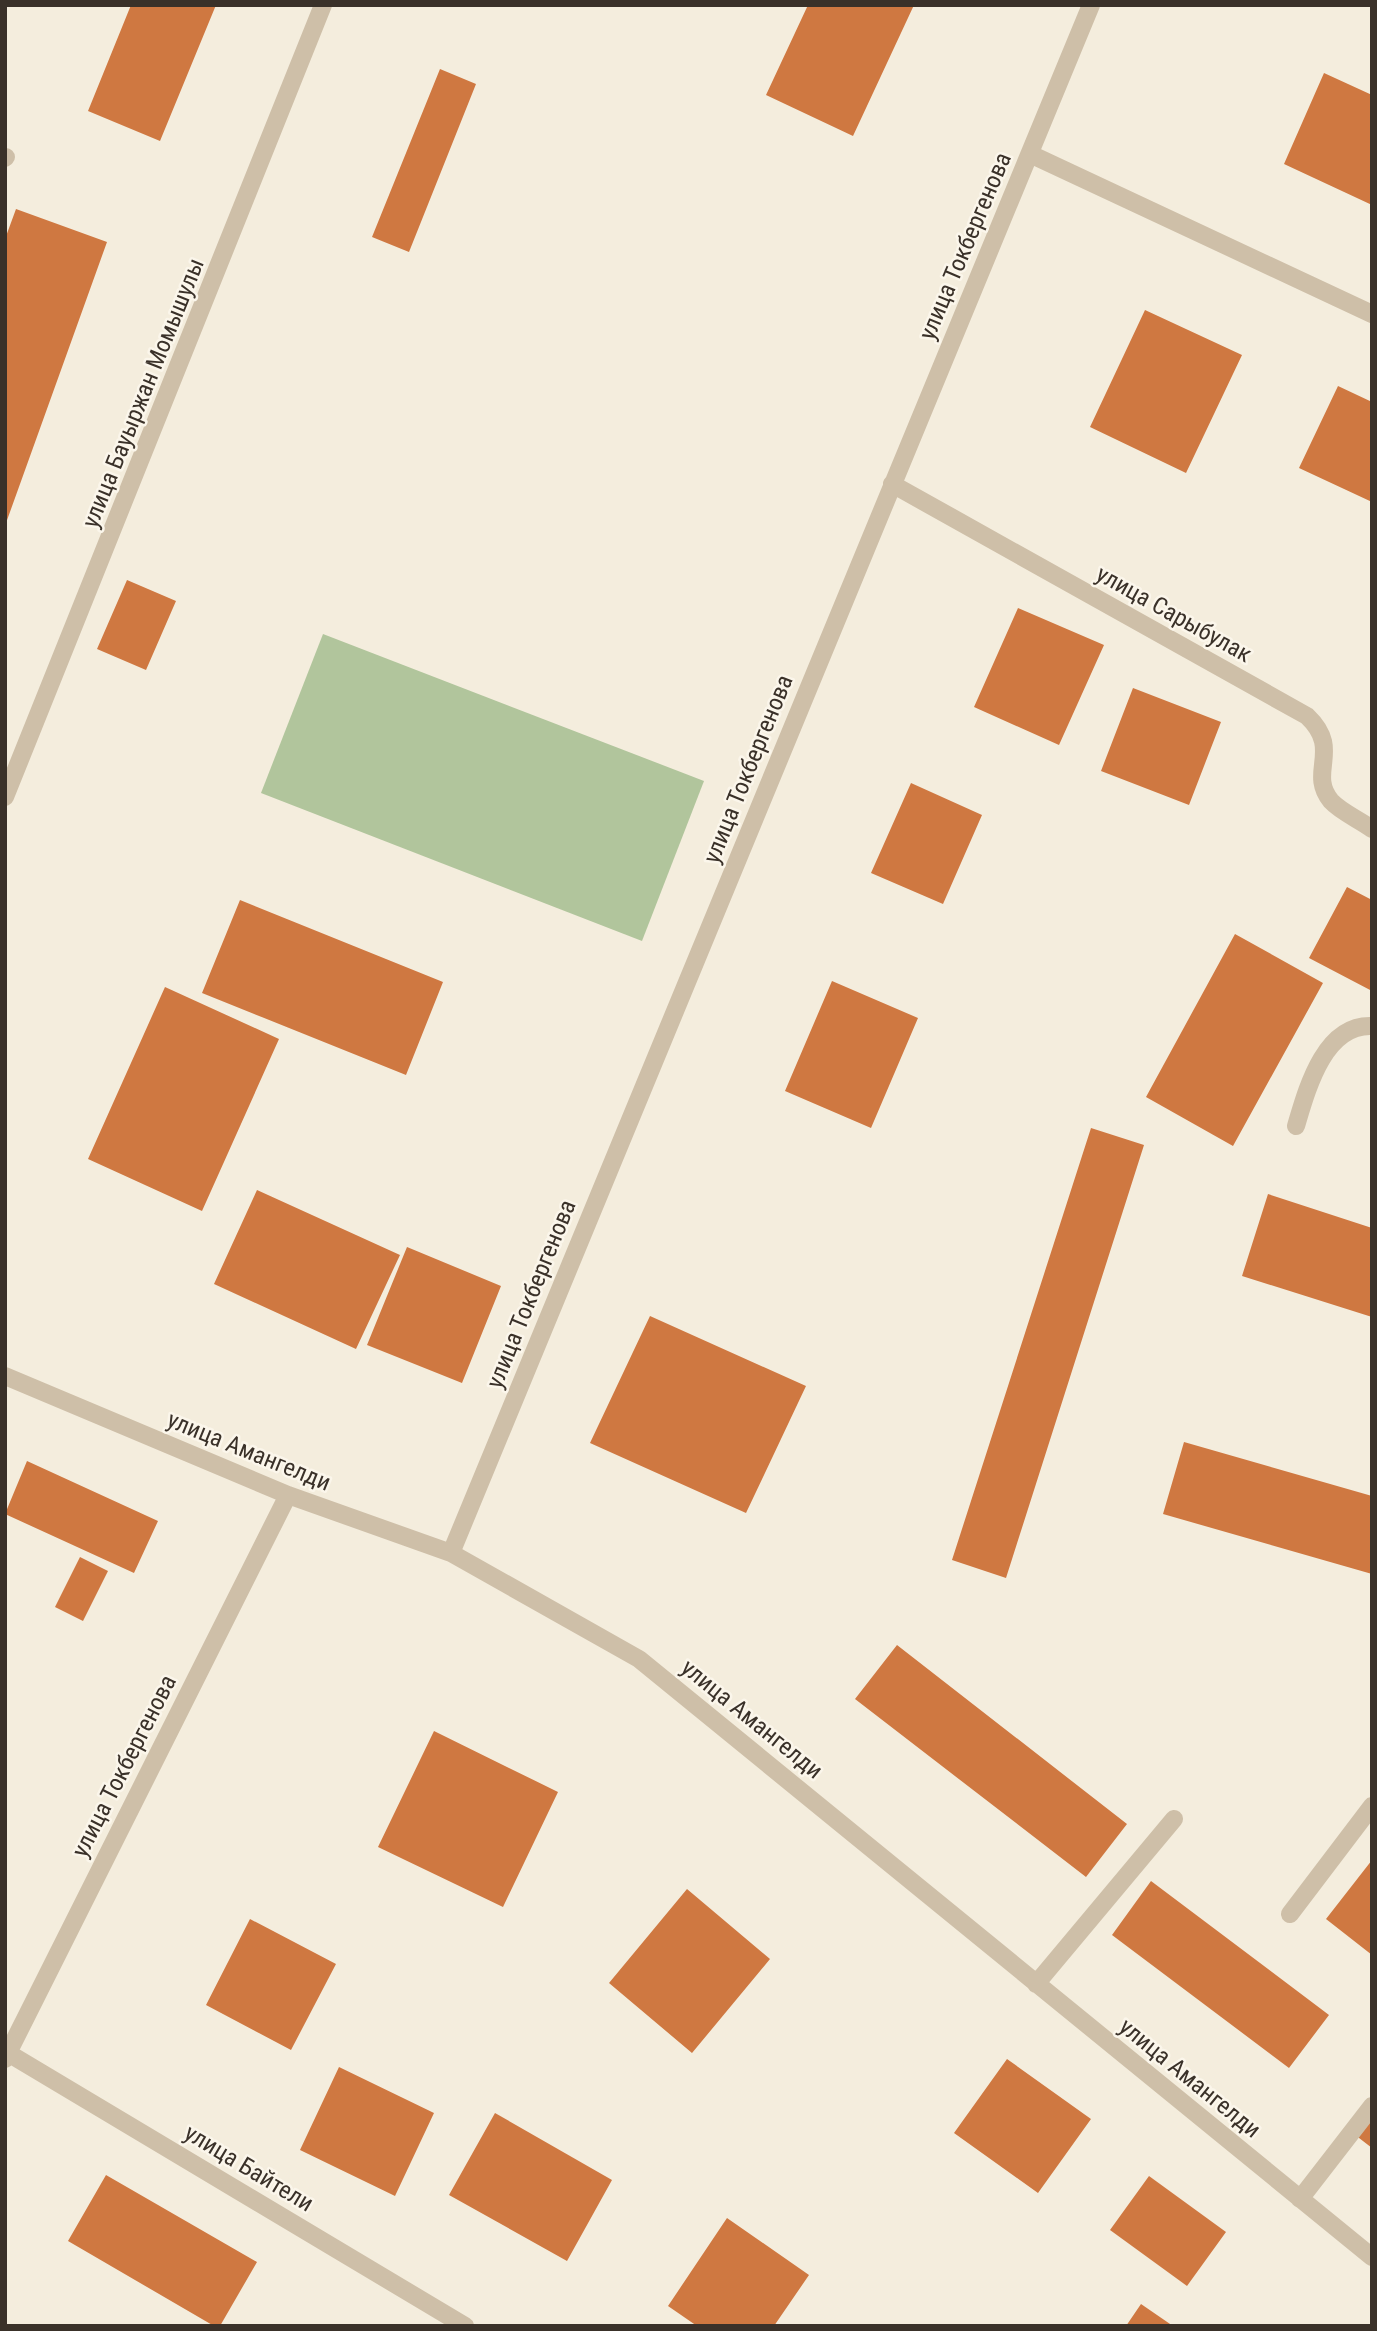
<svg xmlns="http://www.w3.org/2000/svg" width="1377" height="2331" font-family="'Roboto Condensed',sans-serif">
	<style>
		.green { fill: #b1c59c }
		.building { fill: #cf7841 }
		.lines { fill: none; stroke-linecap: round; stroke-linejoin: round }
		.street { stroke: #cebfa8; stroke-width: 18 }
		.labels { text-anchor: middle; stroke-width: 5; stroke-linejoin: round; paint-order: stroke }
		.street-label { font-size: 24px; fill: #3a3129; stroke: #fbf6eb }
	</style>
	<rect width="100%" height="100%" fill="#f4eddd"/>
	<path class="green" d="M323 634 704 781 642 941 261 793Z"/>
	<path class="building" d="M131 5H216L160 141 88 111Z
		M808 5H914L853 136 766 95Z
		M440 69 476 84 409 252 372 237Z
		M1324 73 1372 95V205L1284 164Z
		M16 209 107 242 6 523 5 239Z
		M1145 310 1242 355 1186 473 1090 427Z
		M1338 386 1372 402V502L1299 468Z
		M127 580 176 601 146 670 97 649Z
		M1018 608 1104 645 1059 745 974 707Z
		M1133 688 1221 722 1189 805 1101 771Z
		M911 783 982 815 943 904 871 873Z
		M1347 887 1372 900V991L1309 958Z
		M240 900 443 982 406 1075 202 993Z
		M1235 934 1323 983 1233 1146 1146 1097Z
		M832 981 918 1018 871 1128 785 1091Z
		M165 987 279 1039 202 1211 88 1159Z
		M1091 1128 1144 1145 1006 1578 952 1560Z
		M257 1190 400 1255 356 1349 214 1284Z
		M1268 1194 1372 1228V1317L1242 1276Z
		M407 1247 501 1286 462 1383 367 1345Z
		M650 1316 806 1386 746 1513 590 1443Z
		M1184 1442 1372 1496V1574L1163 1514Z
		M27 1461 158 1521 134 1573 5 1514Z
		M80 1557 108 1571 83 1621 55 1607Z
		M897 1645 1127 1824 1086 1877 855 1699Z
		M434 1731 558 1792 503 1907 378 1847Z
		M1372 1860V1955L1326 1919Z
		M1151 1881 1329 2015 1289 2068 1112 1935Z
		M687 1889 770 1959 692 2053 609 1983Z
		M250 1919 336 1964 291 2050 206 2005Z
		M1007 2059 1091 2119 1038 2193 954 2133Z
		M339 2067 434 2113 395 2196 300 2150Z
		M1372 2104V2148L1350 2131Z
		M495 2113 612 2180 567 2261 449 2195Z
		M106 2175 257 2262 220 2326H214L68 2241Z
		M1149 2176 1226 2232 1187 2286 1110 2230Z
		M727 2218 809 2275 774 2326H697L668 2306Z
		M1141 2304 1173 2326H1126Z"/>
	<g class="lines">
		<path class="street" d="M1030 154 1372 314
			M5 158 6 157
			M892 484 1307 716C1343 750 1307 772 1331 801 1341 812 1360 820 1372 829
			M5 797 323 5
			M1296 1126C1307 1089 1324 1024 1372 1026
			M5 1376 288 1495 451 1553 639 1659 1372 2257
			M451 1553 1091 5
			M1290 1914 1372 1806
			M1036 1984 1174 1819
			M8 2053 465 2326
			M5 2059 288 1495
			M1300 2199 1372 2106"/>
	</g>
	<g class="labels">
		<g class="street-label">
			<text transform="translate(965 246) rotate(-67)" y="8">улица Токбергенова</text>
			<text transform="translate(143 393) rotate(-68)" y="8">улица Бауыржан Момышулы</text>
			<text transform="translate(1174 614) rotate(29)" y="8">улица Сарыбулак</text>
			<text transform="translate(748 769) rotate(-68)" y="8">улица Токбергенова</text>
			<text transform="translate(531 1294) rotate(-68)" y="8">улица Токбергенова</text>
			<text transform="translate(249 1451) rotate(22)" y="8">улица Амангелди</text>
			<text transform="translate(752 1719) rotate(39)" y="8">улица Амангелди</text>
			<text transform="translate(124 1766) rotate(-63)" y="8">улица Токбергенова</text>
			<text transform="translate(1190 2078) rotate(39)" y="8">улица Амангелди</text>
			<text transform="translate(249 2168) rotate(31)" y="8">улица Байтели</text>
		</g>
	</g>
	<rect width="1377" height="2331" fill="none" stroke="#3a3129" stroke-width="14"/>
</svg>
